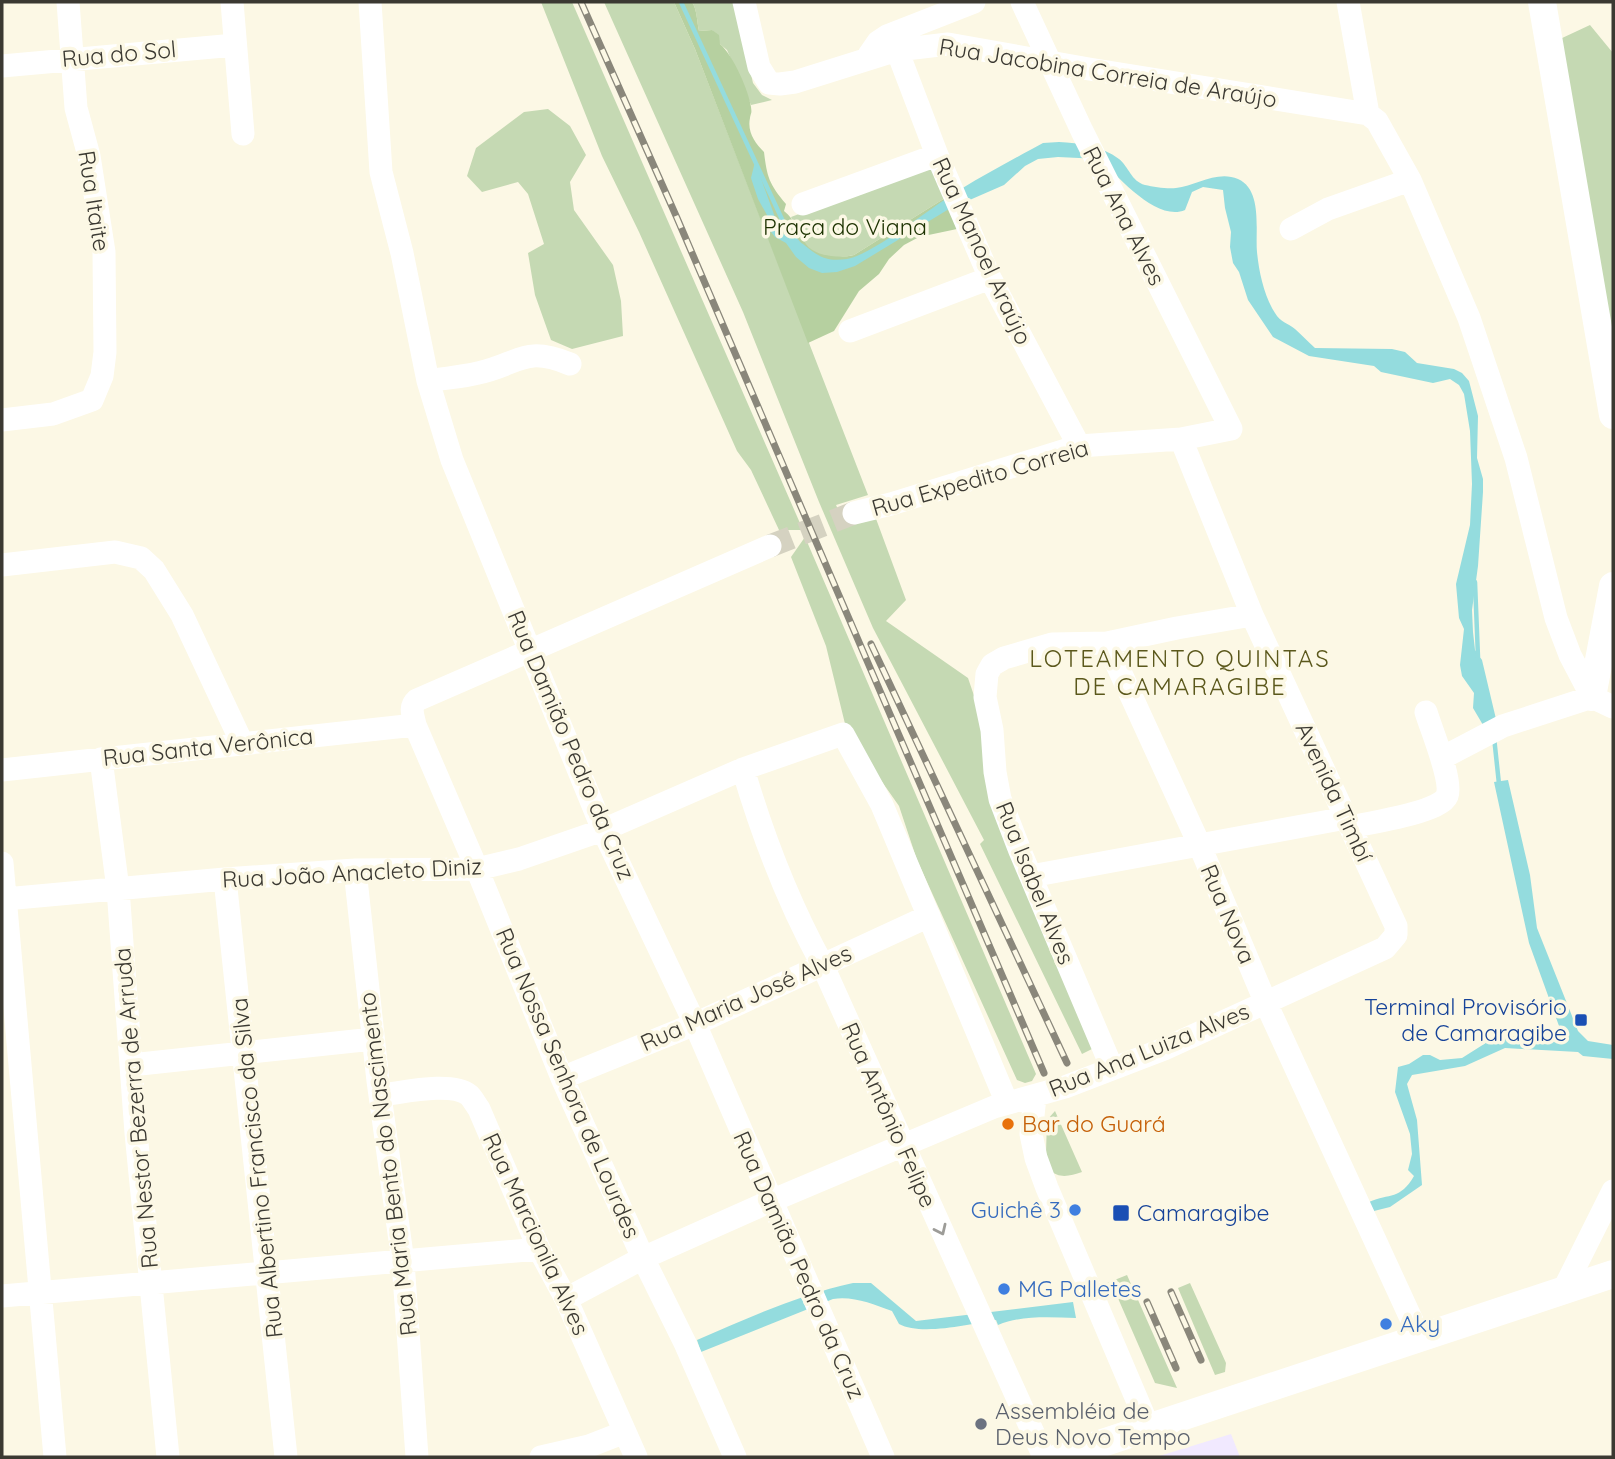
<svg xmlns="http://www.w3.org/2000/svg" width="1615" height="1459" font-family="Quicksand,sans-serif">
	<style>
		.commercial { fill: #f1e9ff }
		.green { fill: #c5d9b3 }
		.forest { fill: #b6d0a0 }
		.water { fill: #94dcde }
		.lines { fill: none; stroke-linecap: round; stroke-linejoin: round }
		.stream { stroke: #94dcde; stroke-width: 4.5 }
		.minor-tunnel { stroke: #d5d2c1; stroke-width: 23; stroke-dasharray: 23 11; stroke-linecap: butt }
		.minor { stroke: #fff; stroke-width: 23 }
		.major { stroke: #fff; stroke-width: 28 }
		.rail-casing { stroke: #8a877b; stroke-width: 7 }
		.rail { stroke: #fcf8e5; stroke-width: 4.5; stroke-dasharray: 13; stroke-linecap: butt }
		.oneway { stroke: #9d9c98 }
		.transit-dot { fill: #1a4fb4; stroke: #fcf8e5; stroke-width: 2.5 }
		.food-dot { fill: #e8710a; stroke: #fcf8e5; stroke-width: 2.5 }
		.shop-dot { fill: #3f7fe0; stroke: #fcf8e5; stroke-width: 2.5 }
		.worship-dot { fill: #6b7280; stroke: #fcf8e5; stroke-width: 2.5 }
		.labels { text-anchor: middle; stroke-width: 7; stroke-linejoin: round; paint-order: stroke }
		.street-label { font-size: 23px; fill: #3b3932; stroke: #fcf8e5 }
		.park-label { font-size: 23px; fill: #1c3200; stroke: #fcf8e5 }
		.transit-label { font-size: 23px; fill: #164399; stroke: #fcf8e5; text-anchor: end }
		.food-label { font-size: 23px; fill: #c56008; stroke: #fcf8e5; text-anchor: start }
		.shop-label { font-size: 23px; fill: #366cbe; stroke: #fcf8e5; text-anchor: start }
		.worship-label { font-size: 23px; fill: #5b616d; stroke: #fcf8e5; text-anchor: start }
		.neighbourhood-label { font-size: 24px; letter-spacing: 2px; fill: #5b581c; stroke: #fcf8e5 }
	</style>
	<rect width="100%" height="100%" fill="#fcf8e5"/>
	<path class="commercial" d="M1231 1434 1240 1457H1156Z"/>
	<path class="green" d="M541 2H572L803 530H779L751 470 737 451 639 232 602 156Z
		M604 2H674L695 49 868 495 836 505 845 524 875 516 906 600 886 621 968 678 1094 1048 1082 1054 980 844 984 840 873 628 819 502 743 312Z
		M692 2H734L753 83 762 95 772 100 751 105 727 50 720 44 712 30 699 31C697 22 697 9 692 2Z
		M1590 25 1613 53V343L1560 39Z
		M548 109 570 126 586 155 570 182 574 210 613 265 621 301 623 336 572 349 551 340 535 295 528 253 544 244 528 194 518 182 482 192 467 176 476 148 524 112Z
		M930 165 945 198 854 255C842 258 818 259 808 249 801 242 796 227 791 217Z
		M805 537 1036 1074 1032 1081 1025 1083 1017 1080 917 860 899 806 847 732 826 646 791 557Z
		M1055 1111 1082 1172C1070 1176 1059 1179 1050 1170L1046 1153 1047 1120Z
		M1127 1275 1177 1388 1155 1383 1117 1296 1106 1294 1102 1285Z
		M1190 1283 1226 1363 1225 1372 1215 1375 1178 1288Z"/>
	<path class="forest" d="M674 2H692C697 9 697 22 699 31L712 30 719 35 720 44C733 55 749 91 751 107 752 114 751 112 750 118 747 132 755 143 764 152 767 177 769 184 786 204L784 211C807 230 795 251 831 256 840 257 846 257 854 255L945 198 957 229 919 237 904 245 889 259 879 274 859 291 834 331 808 343 695 49Z"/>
	<path class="water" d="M1059 142C1079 143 1102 146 1119 159 1129 167 1131 181 1145 185 1154 187 1167 189 1176 188 1196 186 1217 170 1238 179 1263 190 1255 231 1257 252 1259 272 1264 296 1275 313 1280 322 1288 323 1295 329 1302 335 1308 342 1315 348L1392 349 1405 352 1417 363 1454 369 1462 373 1469 381 1478 416 1477 458 1483 479V492L1478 566 1472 610 1473 632 1475 650 1482 660 1496 719 1483 725 1473 708 1474 693 1462 676 1460 665 1464 629 1459 618 1456 584 1470 525 1472 484 1470 431 1464 394 1459 385 1450 379 1433 383 1381 372 1374 366 1309 356 1273 337 1248 300 1239 272 1233 263 1230 247 1231 232 1225 208 1223 190 1203 187 1192 192 1185 210C1157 222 1118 177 1100 159L1058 157 1038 159 1025 166 1004 185 949 209 855 266 837 272 822 273 809 268 796 257 786 243 775 237 768 228 767 215 758 199 751 178 755 162 780 231C787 238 795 239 803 244 818 256 825 262 847 259 874 254 934 205 961 189 984 175 1008 162 1032 149L1043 143Z
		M1508 780 1530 875 1537 928 1578 1031 1588 1041 1613 1045V1059L1583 1056 1578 1052 1505 1048 1465 1066 1412 1075 1407 1084 1417 1120 1422 1185 1390 1207 1374 1211 1369 1202C1390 1193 1400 1200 1414 1176L1408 1170 1412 1154 1410 1134 1395 1092 1398 1067 1409 1064 1423 1055H1430L1440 1060 1462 1058 1500 1034 1521 1038 1563 1037 1529 943 1494 782Z
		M853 1283H871L916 1321 1073 1302 1076 1318C1049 1317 1023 1315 998 1325L996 1320C971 1324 921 1336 899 1324L892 1311C872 1304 854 1296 833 1299L701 1352 697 1340C748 1318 798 1295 853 1283Z"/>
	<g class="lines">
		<path class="stream" d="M681 2 787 230 799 244
			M1475 582 1478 657
			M1494 737 1499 784"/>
		<path class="minor-tunnel" d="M770 546 854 513"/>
		<path class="minor" d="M232 2 243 134
			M370 2 381 172 402 253 428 381 452 460 603 830 695 1024 883 1457
			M744 2 759 67 769 83 780 84 795 82 897 50 948 44 1089 69 1368 114
			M1348 2 1368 114 1377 121 1410 180 1469 318 1516 458 1556 618 1570 655 1592 697 1613 707
			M897 50 937 155 990 278 1079 446
			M869 55 878 42 887 36 974 2
			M2 66 235 45
			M803 204 937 155
			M1291 229 1328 209 1410 180
			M850 331 990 278
			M428 381C445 378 462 377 478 373 520 364 523 345 570 364
			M2 420 53 414 92 400 102 376 105 352 104 252 89 156 76 108 68 2
			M854 513 891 504 1079 446 1181 439 1231 429 1082 131 1022 2
			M2 565 115 552 141 558 154 570 182 615 242 743
			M1107 643 1200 846 1265 1001 1420 1338
			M1442 758 1503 726 1592 697
			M101 759 118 889 136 1133 168 1457
			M743 769C763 837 788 902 822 964L1044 1457
			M2 770 415 725
			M1350 827C1369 823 1441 812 1447 796 1453 781 1431 729 1426 712
			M2 863 55 1457
			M355 870 378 1081 403 1262 417 1457
			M1031 876 1346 818
			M225 879 286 1457
			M5 899 225 879 355 870 477 869 519 859 603 830 743 769 843 734 882 805 1007 1103
			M131 1065 373 1039
			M1112 1068 1020 851 1000 799 995 772 992 730 985 697 987 674 992 665 1004 658 1052 644 1107 643 1177 628 1252 615
			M562 1078 695 1024 929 916
			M380 1095C401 1093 451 1081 469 1095 473 1099 476 1105 479 1109L539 1249 566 1299 636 1457
			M1035 1097 1031 1134 1036 1158 1047 1188 1149 1428
			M1563 1291 1613 1191
			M2 1296 539 1249
			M566 1299 643 1258 771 1201 994 1107 1065 1087 1164 1049 1385 948 1396 935V926L1252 615 1181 439
			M541 1457 589 1446 625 1432
			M735 1457 685 1343 643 1258 562 1078 477 869 415 725C413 715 409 707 417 700L770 546"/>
		<path class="major" d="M1542 2 1613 415
			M1592 697 1613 586
			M1060 1457 1613 1274"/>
		<defs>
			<path id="rail" d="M581 2 677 218 1044 1073
				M871 644 1067 1063
				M1171 1292 1201 1360
				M1147 1302 1176 1368"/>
		</defs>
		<use href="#rail" class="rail-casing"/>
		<use href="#rail" class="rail"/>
	</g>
	<defs><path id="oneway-chevron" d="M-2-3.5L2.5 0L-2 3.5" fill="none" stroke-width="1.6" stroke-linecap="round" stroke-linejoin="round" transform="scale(1.75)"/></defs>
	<use class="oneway" href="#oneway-chevron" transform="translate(941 1230) rotate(65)"/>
	<g class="transit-dot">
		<rect x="1574" y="1013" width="14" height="14" rx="3.5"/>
		<rect x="1112" y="1204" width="18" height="18" rx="3.5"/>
	</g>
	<circle class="food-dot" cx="1008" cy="1124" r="7"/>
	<g class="shop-dot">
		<circle cx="1075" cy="1210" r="7"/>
		<circle cx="1004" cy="1289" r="7"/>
		<circle cx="1386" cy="1324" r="7"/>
	</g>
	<circle class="worship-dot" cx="981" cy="1424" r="7"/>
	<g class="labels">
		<g class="street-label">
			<text transform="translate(119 54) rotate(-5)" y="8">Rua do Sol</text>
			<text transform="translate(1108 73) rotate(9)" y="8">Rua Jacobina Correia de Araújo</text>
			<text transform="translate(94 201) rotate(81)" y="8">Rua Itaite</text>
			<text transform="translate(1124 216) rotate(63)" y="8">Rua Ana Alves</text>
			<text transform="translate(982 251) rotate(65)" y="8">Rua Manoel Araújo</text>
			<text transform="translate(980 478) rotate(-16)" y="8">Rua Expedito Correia</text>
			<text transform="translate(571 745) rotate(67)" y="8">Rua Damião Pedro da Cruz</text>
			<text transform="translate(208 747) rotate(-6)" y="8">Rua Santa Verônica</text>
			<text transform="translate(1334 792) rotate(65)" y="8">Avenida Timbí</text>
			<text transform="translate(352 873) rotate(-3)" y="8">Rua João Anacleto Diniz</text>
			<text transform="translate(1035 883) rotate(68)" y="8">Rua Isabel Alves</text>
			<text transform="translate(1228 914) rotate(67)" y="8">Rua Nova</text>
			<text transform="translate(746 998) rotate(-24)" y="8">Rua Maria José Alves</text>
			<text transform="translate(1149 1050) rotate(-22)" y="8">Rua Ana Luiza Alves</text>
			<text transform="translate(568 1083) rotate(67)" y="8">Rua Nossa Senhora de Lourdes</text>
			<text transform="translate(136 1108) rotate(-95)" y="8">Rua Nestor Bezerra de Arruda</text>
			<text transform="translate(889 1115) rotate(66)" y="8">Rua Antônio Felipe</text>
			<text transform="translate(388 1164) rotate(-97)" y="8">Rua Maria Bento do Nascimento</text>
			<text transform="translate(257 1168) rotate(-96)" y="8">Rua Albertino Francisco da Silva</text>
			<text transform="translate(536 1234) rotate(65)" y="8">Rua Marcionila Alves</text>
			<text transform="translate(799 1265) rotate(66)" y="8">Rua Damião Pedro da Cruz</text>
		</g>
		<g class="park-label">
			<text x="845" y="235">Praça do Viana</text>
		</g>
		<g class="transit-label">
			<text x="1567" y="1015">Terminal Provisório<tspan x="1567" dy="26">de Camaragibe</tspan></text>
			<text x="1137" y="1221" text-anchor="start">Camaragibe</text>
		</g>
		<g class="food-label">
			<text x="1022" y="1132">Bar do Guará</text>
		</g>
		<g class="shop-label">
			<text x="1061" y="1218" text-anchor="end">Guichê 3</text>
			<text x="1018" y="1297">MG Palletes</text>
			<text x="1400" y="1332">Aky</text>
		</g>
		<g class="worship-label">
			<text x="995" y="1419">Assembléia de<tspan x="995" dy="26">Deus Novo Tempo</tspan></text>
		</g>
		<g class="neighbourhood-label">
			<text x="1180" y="667">LOTEAMENTO QUINTAS<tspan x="1180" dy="28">DE CAMARAGIBE</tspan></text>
		</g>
	</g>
	<rect width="1615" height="1459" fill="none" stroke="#3b3932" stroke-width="7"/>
</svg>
